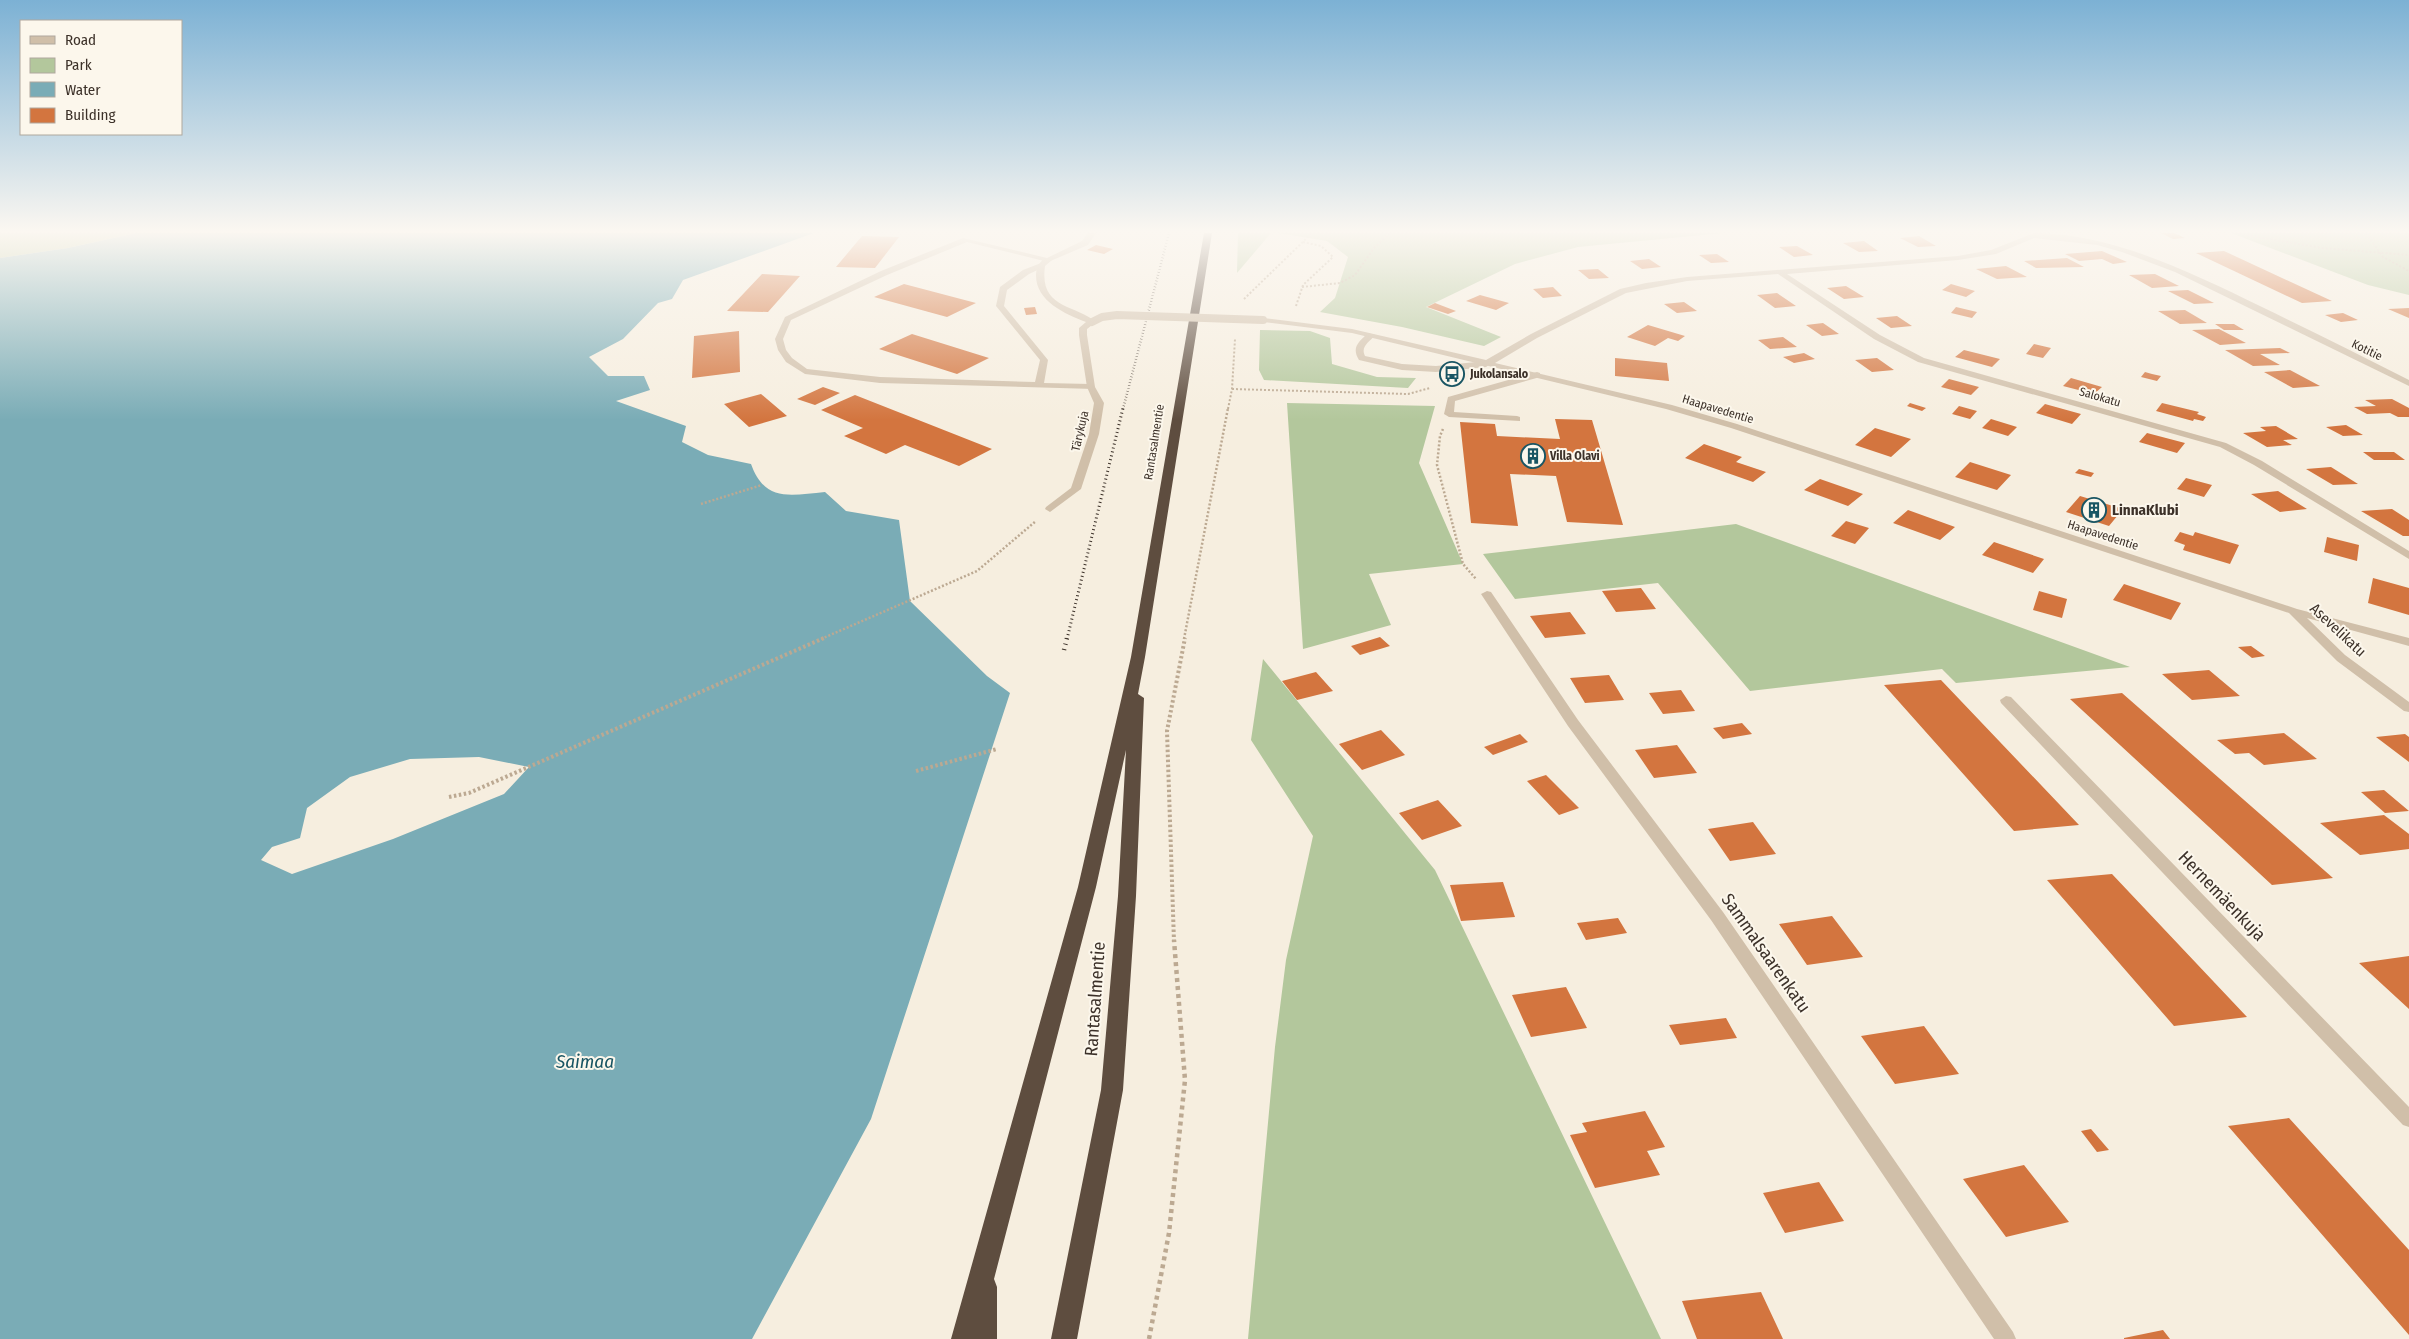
<svg xmlns="http://www.w3.org/2000/svg" width="2409" height="1339" font-family="'Fira Sans Condensed',sans-serif">
	<style>
		.green { fill: #b3c79c }
		.water { fill: #7aacb6; fill-rule: evenodd }
		.building { fill: #d3753f }
		.lines { fill: none; stroke-linecap: round; stroke-linejoin: round }
		.path-far3 { stroke: #bca992; stroke-width: 2; stroke-dasharray: 2 2; stroke-linecap: butt }
		.path-far2 { stroke: #bca992; stroke-width: 2.5; stroke-dasharray: 2 2; stroke-linecap: butt }
		.path-far1 { stroke: #bca992; stroke-width: 4; stroke-dasharray: 2.5 2.5; stroke-linecap: butt }
		.path { stroke: #bca992; stroke-width: 4.5; stroke-dasharray: 4 4; stroke-linecap: butt }
		.lane { fill: #d0bfa9; fill-rule: evenodd }
		.street { fill: #d0bfa9; fill-rule: evenodd }
		.highway { fill: #5e4d3f; fill-rule: evenodd }
		.rail-far2 { stroke: #3c3129; stroke-width: 2.5; stroke-dasharray: 0.5 2.5; stroke-linecap: butt }
		.rail-far1 { stroke: #3c3129; stroke-width: 3; stroke-dasharray: 1 3; stroke-linecap: butt }
		.rail { stroke: #3c3129; stroke-width: 4.5; stroke-dasharray: 1 4.5; stroke-linecap: butt }
		.street-bridge { stroke: #d0bfa9; stroke-width: 8 }
		.labels { text-anchor: middle; stroke-width: 4; stroke-linejoin: round; paint-order: stroke }
		.far-street-label { font-size: 12px; fill: #3c3129; stroke: #fcf7ec }
		.far-poi-label { font-size: 12px; font-weight: bold; fill: #3c3129; stroke: #fcf7ec; text-anchor: start }
		.poi-label { font-size: 15px; font-weight: bold; fill: #3c3129; stroke: #fcf7ec; text-anchor: start }
		.street-label { font-size: 15px; fill: #3c3129; stroke: #fcf7ec }
		.near-street-label { font-size: 18px; fill: #3c3129; stroke: #fcf7ec }
		.near-water-label { font-size: 19px; font-style: italic; fill: #195563; stroke: #fcf7ec }
	</style>
	<rect width="100%" height="100%" fill="#f6eedf"/>
	<path class="green" d="M0 233H136L68 248 0 258Z
		M1238 233H1271L1237 273Z
		M1278 233H1724L1578 247 1515 264 1426 307 1501 337 1484 346 1402 327 1320 312 1335 298 1348 257 1327 241Z
		M2231 233H2409V295L2368 285Z
		M1260 330 1310 331 1330 338 1332 364 1377 377 1416 378 1408 388 1264 380 1259 370Z
		M1287 403 1435 406 1419 463 1463 564 1369 574 1391 625 1303 649Z
		M1736 524 2130 667 1956 683 1942 669 1750 691 1658 583 1515 599 1483 554Z
		M1263 659 1435 870 1661 1339H1248L1275 1047 1286 960 1313 836 1251 740Z"/>
	<path class="water" d="M136 233H814L683 280 672 299 658 303 623 339 589 357 608 376H644L650 390 616 401 686 426 682 442 708 455 751 464C765 503 791 495 825 492L846 511 899 520 910 601 987 676 1010 693 871 1119 752 1339H0V258L68 248ZM479 757 529 767 504 794 393 839 292 874 261 860 272 847 300 838 307 808 350 777 410 759Z"/>
	<path class="building" d="M2161 233H2174L2185 238 2173 239Z
		M862 236 899 237 875 268 836 267Z
		M1919 236 1936 246 1918 247 1900 238Z
		M1864 241 1878 251 1859 252 1843 243Z
		M1096 245 1113 249 1104 254 1087 250Z
		M1797 246 1813 255 1794 257 1779 247Z
		M2102 251 2127 262 2113 264 2102 259 2079 261 2065 254Z
		M2224 251 2332 301 2302 303 2196 253Z
		M1717 254 1729 262 1711 263 1699 255Z
		M2067 258 2084 267 2036 268 2024 261Z
		M1649 259 1661 267 1642 269 1630 261Z
		M2006 266 2027 277 1997 279 1976 269Z
		M1598 269 1609 278 1589 279 1578 270Z
		M762 274 800 276 768 312 727 311Z
		M2155 274 2179 286 2152 288 2129 275Z
		M904 284 976 303 947 317 874 297Z
		M1951 284 1975 291 1966 297 1942 290Z
		M1846 286 1864 297 1844 299 1827 288Z
		M1553 287 1562 296 1543 298 1533 289Z
		M2188 290 2214 303 2194 304 2168 291Z
		M1777 293 1796 306 1775 308 1757 295Z
		M1480 295 1509 303 1496 310 1466 301Z
		M1684 302 1697 311 1677 313 1664 304Z
		M1435 303 1456 311 1448 314 1427 307Z
		M1035 307 1037 314 1026 315 1024 308Z
		M1956 307 1977 312 1972 318 1951 313Z
		M2409 308V318L2388 309Z
		M2185 310 2207 323 2180 324 2158 311Z
		M2343 313 2358 320 2341 322 2325 315Z
		M1897 316 1912 326 1891 328 1876 318Z
		M1823 323 1839 334 1822 336 1806 325Z
		M2215 324H2234L2244 330H2224Z
		M1648 325 1685 336 1678 341 1668 338 1655 346 1627 337Z
		M2219 329 2246 343 2220 345 2192 330Z
		M739 331 740 372 692 378 694 336Z
		M912 334 989 358 957 374 879 349Z
		M1783 337 1797 347 1770 349 1758 340Z
		M2034 344 2051 348 2043 358 2026 354Z
		M2280 348 2290 353 2260 354 2280 365 2253 366 2225 350Z
		M1964 350 2000 359 1992 367 1955 357Z
		M1804 353 1815 359 1794 363 1783 357Z
		M1615 358 1667 363 1669 381 1615 376Z
		M1877 358 1894 370 1872 372 1855 360Z
		M2290 370 2320 386 2293 388 2264 372Z
		M2145 372 2152 374 2161 376 2157 381 2141 377Z
		M2071 378 2102 387 2094 394 2063 386Z
		M1949 379 1979 387 1971 395 1941 387Z
		M823 387 840 393 815 405 797 399Z
		M761 394 787 416 749 427 724 404Z
		M855 395 992 449 959 466 905 445 886 454 844 436 863 428 821 410Z
		M2392 399 2409 408V417H2398L2390 413 2367 414 2354 407 2376 406 2365 400Z
		M1910 403 1926 408 1922 411 1907 406Z
		M2162 403 2199 412 2197 414 2206 417 2203 421 2194 419 2193 421 2156 411Z
		M2045 404 2081 414 2072 424 2036 413Z
		M1959 406 1977 411 1970 419 1952 414Z
		M1555 419 1592 420 1623 525 1567 522 1556 476 1510 474 1518 526 1471 523 1460 422 1495 424 1497 436 1560 439Z
		M1991 419 2017 427 2008 436 1982 428Z
		M2346 425 2363 435 2343 436 2326 427Z
		M2276 426 2298 439 2283 440 2292 445 2267 447 2243 433 2266 431 2260 427Z
		M1875 428 1911 439 1891 457 1855 445Z
		M2147 433 2185 443 2177 453 2139 442Z
		M1704 444 1742 457 1736 462 1766 472 1753 482 1685 458Z
		M2363 452H2394L2405 460H2374Z
		M1970 462 2011 475 1997 490 1955 477Z
		M2331 467 2358 484 2333 485 2306 469Z
		M2079 469 2094 473 2091 477 2075 473Z
		M2186 478 2212 485 2204 497 2177 489Z
		M1820 479 1863 494 1848 506 1804 490Z
		M2278 491 2307 509 2280 512 2251 494Z
		M2080 496 2123 509 2109 526 2066 512Z
		M2392 509 2409 520V536H2403L2361 511Z
		M1908 510 1955 527 1940 540 1893 523Z
		M1846 521 1869 528 1855 544 1831 536Z
		M2180 532 2193 536 2195 532 2239 545 2230 564 2183 550 2185 545 2174 541Z
		M2327 537 2359 545 2357 561 2324 552Z
		M1994 542 2044 559 2033 573 1982 555Z
		M2373 578 2409 588V615L2368 603Z
		M2124 584 2181 603 2171 620 2113 600Z
		M1641 588 1656 609 1616 612 1602 591Z
		M2039 591 2067 599 2062 618 2033 610Z
		M1570 612 1586 634 1545 638 1530 616Z
		M1380 637 1390 646 1360 655 1351 646Z
		M2251 646 2265 656 2252 658 2238 647Z
		M2209 670 2240 696 2192 700 2162 674Z
		M1316 672 1333 691 1297 700 1282 681Z
		M1609 675 1624 700 1585 703 1570 678Z
		M1941 680 2079 825 2014 831 1884 685Z
		M1681 690 1695 711 1663 714 1649 693Z
		M2122 693 2333 878 2272 885 2070 699Z
		M1742 723 1752 734 1723 739 1713 728Z
		M1381 730 1405 755 1362 770 1339 744Z
		M2284 733 2317 759 2264 765 2249 753 2235 754 2217 740Z
		M1520 734 1528 742 1493 755 1484 747Z
		M2405 734 2409 737V762L2376 737Z
		M1677 745 1697 773 1654 778 1635 750Z
		M1546 775 1579 808 1559 815 1527 781Z
		M2384 790 2409 811 2385 813 2361 792Z
		M1438 800 1462 826 1422 840 1399 813Z
		M2384 815 2409 834V849L2360 855 2320 823Z
		M1753 822 1776 854 1730 861 1708 829Z
		M2112 874 2247 1017 2174 1026 2047 880Z
		M1503 882 1515 917 1461 921 1450 885Z
		M1832 916 1863 957 1807 965 1779 924Z
		M1618 918 1627 933 1586 940 1577 923Z
		M2409 956V1009L2359 963Z
		M1566 987 1587 1028 1531 1037 1512 995Z
		M1726 1018 1737 1038 1680 1045 1669 1025Z
		M1924 1026 1959 1074 1895 1084 1861 1036Z
		M1645 1111 1665 1147 1647 1151 1660 1175 1595 1188 1570 1135 1587 1132 1582 1123Z
		M2289 1118 2409 1250V1335L2228 1126Z
		M2091 1129 2109 1150 2097 1152 2081 1131Z
		M2024 1165 2069 1222 2006 1237 1963 1179Z
		M1819 1182 1844 1221 1785 1233 1763 1193Z
		M1761 1292 1783 1339H1697L1682 1301Z
		M2163 1330 2170 1339H2124V1338Z"/>
	<g class="lines">
		<path class="path-far3" d="M2235 233 2322 248 2409 255
			M2366 233 2383 257 2409 271
			M1302 287 1340 283 1355 275 1374 248 1390 233
			M1244 299 1312 233
			M1296 306 1303 285 1333 257 1321 246 1303 242
			M1232 389 1408 394 1430 388
			M1228 409 1232 389 1235 339"/>
		<path class="path-far2" d="M1443 429 1440 436 1437 465 1463 564 1476 579
			M701 504 762 485
			M821 639 977 571 1036 521
			M1184 639 1228 408"/>
		<path class="path-far1" d="M916 771 997 749
			M449 797 469 793 824 638
			M1174 942 1167 731 1185 638"/>
		<path class="path" d="M1149 1339 1169 1233 1185 1080 1174 940"/>
		<path class="lane" d="M1088 233H1096L1088 245 1048 262 967 242 887 275 791 320 783 339 786 350 792 358 807 369 880 377 1035 382 1040 360 996 306 1000 287 1023 270 1041 263 1045 265 1044 267 1029 274 1007 290 1004 306 1048 360 1044 383 1091 384 1095 387 1094 389 880 383 805 374 786 362 778 350 775 339 785 317 881 271 963 238 1047 258 1082 241Z
			M1368 333 1375 335C1370 342 1360 346 1365 356L1402 364 1436 366 1486 361 1490 364 1486 367 1436 372 1402 370 1359 360C1351 347 1359 342 1368 333Z
			M1537 372 1540 373V377L1455 401 1454 412 1517 416 1520 417V421L1449 417 1444 414 1448 397Z"/>
		<path class="street" d="M2034 233C2111 233 2190 272 2262 307 2311 331 2360 355 2409 380V386L2175 272 2122 252 2097 245 2034 238 1996 254 1958 260 1787 274 1880 335 1924 358 2226 443 2262 461 2409 551V559L2254 465 2220 447 1918 362 1874 339 1778 274 1687 281 1626 293 1537 338 1495 363 1672 405 1737 424 2297 609 2409 638V646L2307 618 2345 655 2409 702V712L2404 711 2337 661 2289 613 1731 428 1666 409 1352 333 1263 322 1259 320 1263 318 1352 329 1486 360 1531 334 1620 289 1646 283 1687 277 1958 256 1991 250Z
			M1045 258 1052 260 1045 266C1039 309 1074 304 1096 322L1087 329V335L1095 387 1104 403 1099 434 1081 489 1050 512 1045 509 1046 507 1071 488 1089 434 1094 403 1087 387 1079 335V328L1086 322C1065 314 1035 301 1036 274 1037 266 1039 263 1045 258Z
			M1487 591 1491 592 1578 720 1723 912 2013 1332 2016 1339H1994L1711 920 1568 726 1481 594Z
			M2006 696 2011 697 2409 1107V1127L2403 1125 2001 703 2000 700Z"/>
		<path class="highway" d="M1204 233H1212L1145 657 1138 694 1144 698 1136 896 1123 1090 1077 1339H1051L1101 1090 1118 896 1126 750 1096 887 994 1279 997 1287V1339H951L1078 887 1131 657Z"/>
		<path class="rail-far2" d="M1123 409 1169 233"/>
		<path class="rail-far1" d="M1067 639 1123 408"/>
		<path class="rail" d="M1064 650 1067 638"/>
		<path class="street-bridge" d="M1092 322 1102 317 1117 315 1263 320"/>
	</g>
	<linearGradient id="sky" x2="0" y2="1"><stop stop-color="#7cb1d4"/><stop offset="0.55" stop-color="#fbf7f1"/><stop offset="1" stop-color="#fbf7f1" stop-opacity="0"/></linearGradient>
	<rect width="2409" height="420" fill="url(#sky)"/>
	<defs>
		<symbol id="bus-ring" viewBox="-11 -11 22 22"><circle r="9.5" fill="#fcf7ec" stroke="#195563" stroke-width="1.5"/><path d="M-5-6H5V4H4V6H2V4H-2V6H-4V4H-5ZM-3.5-4V0h7V-4ZM-3.5 1.2v1.5H-2V1.2ZM2 1.2v1.5H3.5V1.2Z" fill="#195563"/></symbol>
		<symbol id="building-ring" viewBox="-11 -11 22 22"><circle r="9.5" fill="#fcf7ec" stroke="#195563" stroke-width="1.5"/><path d="M-4-6H4V6H1V3H-1V6H-4ZM-2.5-4.3h1.7v1.8h-1.7ZM.8-4.3h1.7v1.8H.8ZM-2.5-1h1.7V.8h-1.7ZM.8-1h1.7V.8H.8Z" fill="#195563"/></symbol>
	</defs>
	<g fill-rule="evenodd">
		<use href="#bus-ring" x="1438" y="360" width="28" height="28"/>
		<use href="#building-ring" x="1519" y="442" width="28" height="28"/>
		<use href="#building-ring" x="2080" y="496" width="28" height="28"/>
	</g>
	<g class="labels">
		<g class="far-street-label">
			<text transform="translate(2367 350) rotate(26)" y="4">Kotitie</text>
			<text transform="translate(2100 397) rotate(16)" y="4">Salokatu</text>
			<text transform="translate(1718 409) rotate(17)" y="4">Haapavedentie</text>
			<text transform="translate(1080 431) rotate(-77)" y="4">Tärykuja</text>
			<text transform="translate(1154 442) rotate(-81)" y="4">Rantasalmentie</text>
			<text transform="translate(2103 535) rotate(18)" y="4">Haapavedentie</text>
		</g>
		<g class="far-poi-label">
			<text x="1470" y="378">Jukolansalo</text>
			<text x="1550" y="460">Villa Olavi</text>
		</g>
		<g class="poi-label">
			<text x="2112" y="515">LinnaKlubi</text>
		</g>
		<g class="street-label">
			<text transform="translate(2338 630) rotate(43)" y="5">Asevelikatu</text>
		</g>
		<g class="near-street-label">
			<text transform="translate(2222 896) rotate(46)" y="6">Hernemäenkuja</text>
			<text transform="translate(1766 953) rotate(55)" y="6">Sammalsaarenkatu</text>
			<text transform="translate(1095 999) rotate(-86)" y="6">Rantasalmentie</text>
		</g>
		<g class="near-water-label">
			<text x="585" y="1068">Saimaa</text>
		</g>
	</g>
	<rect x="20" y="20" width="162" height="115" fill="#fcf7ec" stroke="#afa89e"/>
	<rect x="30" y="36" width="25" height="8" fill="#d0bfa9" stroke="#afa89e"/>
	<text x="65" y="45" font-size="15" fill="#3c3129">Road</text>
	<rect x="30" y="58" width="25" height="15" fill="#b3c79c" stroke="#afa89e"/>
	<text x="65" y="70" font-size="15" fill="#3c3129">Park</text>
	<rect x="30" y="82" width="25" height="15" fill="#7aacb6" stroke="#afa89e"/>
	<text x="65" y="95" font-size="15" fill="#3c3129">Water</text>
	<rect x="30" y="108" width="25" height="15" fill="#d3753f" stroke="#afa89e"/>
	<text x="65" y="120" font-size="15" fill="#3c3129">Building</text>
</svg>
